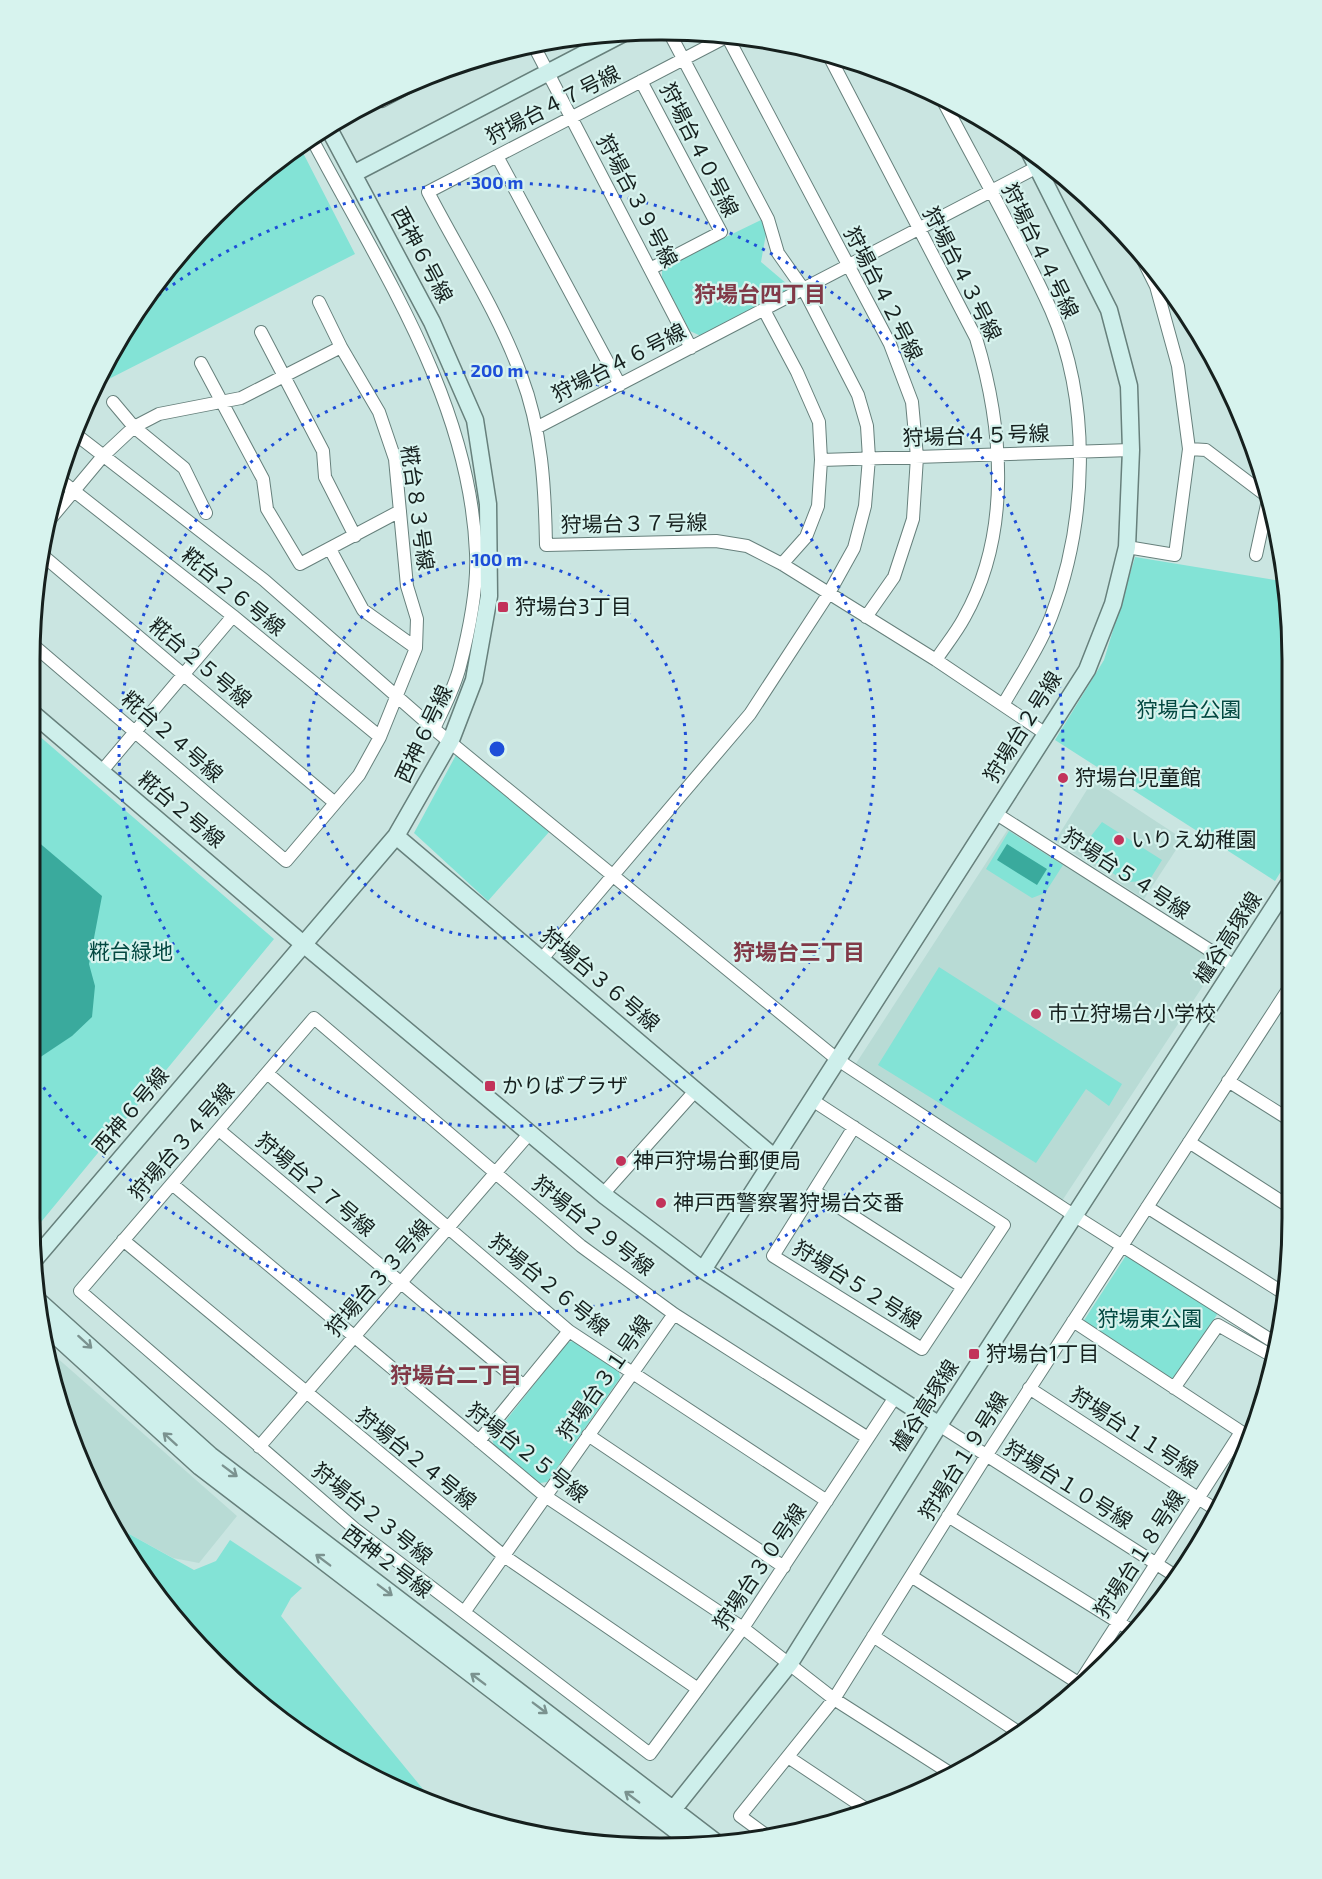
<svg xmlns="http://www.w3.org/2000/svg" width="1322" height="1879" font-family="'Exo 2','Noto Sans JP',sans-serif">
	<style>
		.built { fill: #b8dbd5 }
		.green { fill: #83e3d6 }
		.water { fill: #3aaa9d }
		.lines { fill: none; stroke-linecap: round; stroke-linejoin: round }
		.street-casing { stroke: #67807c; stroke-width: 14 }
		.secondary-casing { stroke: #67807c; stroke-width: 19 }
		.street { stroke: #fff; stroke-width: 12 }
		.secondary { stroke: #ceefeb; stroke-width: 16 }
		.oneway { stroke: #7b928f }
		.ring { fill: none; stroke: #1d4ed8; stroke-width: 3; stroke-dasharray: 3 6 }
		.poi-dot { fill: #c2335a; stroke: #d7f3ee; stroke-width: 2 }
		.labels { text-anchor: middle; stroke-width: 4.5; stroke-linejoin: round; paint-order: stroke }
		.street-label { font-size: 21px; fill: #16201e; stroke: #d7f3ee }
		.poi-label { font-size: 21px; fill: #16201e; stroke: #d7f3ee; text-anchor: start }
		.park-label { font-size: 21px; fill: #034841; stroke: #d7f3ee }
		.neighbourhood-label { font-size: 22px; font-weight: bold; fill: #813947; stroke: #d7f3ee }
		.rim { fill: none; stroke: #16201e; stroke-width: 3 }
		.centre { fill: #1d4ed8; stroke: #d7f3ee; stroke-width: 3 }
		.ring-label { font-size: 18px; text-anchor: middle; font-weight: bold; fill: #1d4ed8; stroke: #d7f3ee; stroke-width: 4.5; stroke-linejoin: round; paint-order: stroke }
	</style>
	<rect width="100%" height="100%" fill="#cae5e1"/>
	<path class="built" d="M1093 780 1183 839 1144 899 1055 841Z
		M1008 829 1218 963 1062 1201 855 1065Z
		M47 1349 237 1516 199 1563 173 1558 113 1525 78 1460 52 1382Z"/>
	<path class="green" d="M300 147 355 254 95 386C131 311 183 245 244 188 260 173 281 161 300 147Z
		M761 220 767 228 761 262 794 290 703 337 690 331 662 278V268Z
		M1135 557 1287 582 1288 860 1275 881 1055 740 1104 660Z
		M30 728 274 939 32 1233 30 1218Z
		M456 755 549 832 488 901 414 833Z
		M1102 822 1162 860 1149 881 1127 882 1096 863 1091 836Z
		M1009 831 1063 865 1045 893 1032 898 986 869Z
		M939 967 1122 1084 1109 1106 1086 1089 1036 1163 878 1065Z
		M1127 1254 1218 1313 1173 1384 1081 1325Z
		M575 1340 619 1372 620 1378 547 1482 540 1483 494 1446 492 1438 567 1343Z
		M113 1525 194 1570 216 1561 230 1540 302 1588 291 1598 281 1616 436 1805 419 1801 345 1764 245 1693 136 1568Z"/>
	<path class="water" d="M30 835 102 896 89 964 95 986 92 1017 72 1036 30 1064Z
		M1007 844 1047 869 1037 885 997 860Z"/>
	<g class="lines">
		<defs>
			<path id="street" d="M727 36 890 344 912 402 917 457 913 519 894 577 866 617
				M728 36 428 192C459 252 498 312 521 375 542 430 545 487 546 545L716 541 747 546 782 564 936 660 1046 734
				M534 46 691 348
				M827 52 976 338C1003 427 1012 533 964 618 956 633 945 646 936 660
				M641 81 721 232 650 269
				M940 95C977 166 1018 237 1051 310 1092 404 1087 523 1051 617 1039 648 1019 677 1003 705
				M380 99 382 101 422 80
				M312 139C381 270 470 401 476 553 478 590 469 631 460 666 455 687 443 709 434 729
				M497 156 620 385
				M319 302 341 347
				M764 310 797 372 819 422 821 460 818 506 806 537 782 564
				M261 332 323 451 325 477 355 536
				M201 363 263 479 267 509 300 564 400 511
				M113 402 134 427 184 468 206 513
				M536 428 1047 162
				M74 433 264 580 434 729 838 1060 1075 1216 1277 1344
				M1189 449 1206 450 1268 497
				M821 460 1131 450
				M60 480 233 616 380 737
				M1127 547 1175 555 1189 449 1178 366 1156 286 1137 248
				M330 549 363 610 416 648
				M41 554 335 803
				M1256 555 1268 500
				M32 644 286 861 359 775 380 737 416 648 417 619 407 586 395 459 379 412 341 347 241 398 159 414 134 427 103 456 47 523
				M101 772 233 616
				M995 813 1236 967
				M541 960 750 714 829 593 854 548 865 506 869 458 867 426 858 395 804 290 778 253 768 219 669 32
				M267 1073 569 1331 827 1501
				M1228 1081 1290 1120
				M812 1100 1004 1225 922 1349 773 1256 854 1127
				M219 1130 524 1386
				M1189 1142 1290 1207
				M172 1184 545 1496 743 1628 834 1699 953 1775
				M814 1191 963 1287
				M603 1194 696 1090
				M1147 1207 1285 1294
				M123 1240 504 1556 698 1689
				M1073 1321 1249 1437
				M1029 1388 1218 1511
				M1174 1388 1218 1325 1274 1357
				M939 1425 1177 1577
				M588 1435 784 1567
				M868 1438 674 1314 581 1246 314 1018 80 1291 355 1529 650 1754 743 1628 895 1397
				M479 1441 569 1331
				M259 1447 529 1134
				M948 1516 1134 1632
				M911 1576 1083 1686
				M465 1611 674 1314
				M873 1636 1018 1732
				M1071 1696 1241 1432
				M788 1757 866 1809
				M770 1838 740 1816 834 1699 986 1456 1289 988"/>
			<path id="secondary" d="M353 174 622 34
				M30 711 302 943 605 1196 703 1270 939 1425
				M396 836 775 1158
				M35 1259 396 836 451 740 474 680 489 596 488 504 475 420 432 322 328 127
				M703 1270 1087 670 1113 604 1127 547 1131 450 1129 386 1109 310 1029 151
				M41 1303 210 1455 717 1843
				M44 1325 200 1467 696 1846
				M664 1821 790 1663 939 1425 1288 885"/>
		</defs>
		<use href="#street" class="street-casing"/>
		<use href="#secondary" class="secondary-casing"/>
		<use href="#street" class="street"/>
		<use href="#secondary" class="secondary"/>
	</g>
	<defs><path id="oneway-shaft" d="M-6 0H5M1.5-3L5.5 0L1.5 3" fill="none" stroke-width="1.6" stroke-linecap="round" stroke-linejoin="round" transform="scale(1.5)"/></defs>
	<g class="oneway">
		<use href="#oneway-shaft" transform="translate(85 1342) rotate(42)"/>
		<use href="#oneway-shaft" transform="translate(170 1439) rotate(-138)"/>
		<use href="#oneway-shaft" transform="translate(230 1471) rotate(37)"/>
		<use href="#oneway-shaft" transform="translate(323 1560) rotate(-143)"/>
		<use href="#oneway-shaft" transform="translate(385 1590) rotate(37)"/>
		<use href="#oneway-shaft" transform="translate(478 1679) rotate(-143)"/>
		<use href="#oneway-shaft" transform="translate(540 1708) rotate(37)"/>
		<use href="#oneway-shaft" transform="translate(632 1797) rotate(-143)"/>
	</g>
	<g class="ring">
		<circle cx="497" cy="749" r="189"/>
		<circle cx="497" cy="749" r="378"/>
		<path d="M137 312A566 566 0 1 1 31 1070"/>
	</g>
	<g class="poi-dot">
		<rect x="497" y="601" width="12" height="12" rx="3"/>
		<circle cx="1063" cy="778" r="6"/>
		<circle cx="1119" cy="840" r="6"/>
		<circle cx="1036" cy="1014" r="6"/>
		<rect x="484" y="1080" width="12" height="12" rx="3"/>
		<circle cx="621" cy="1161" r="6"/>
		<circle cx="661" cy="1203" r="6"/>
		<rect x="968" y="1348" width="12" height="12" rx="3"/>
	</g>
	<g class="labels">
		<g class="street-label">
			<text transform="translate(553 105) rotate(-27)" y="7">狩場台４７号線</text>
			<text transform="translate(699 150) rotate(63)" y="7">狩場台４０号線</text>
			<text transform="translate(637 201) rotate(62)" y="7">狩場台３９号線</text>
			<text transform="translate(1040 251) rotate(64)" y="7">狩場台４４号線</text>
			<text transform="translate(422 255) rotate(62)" y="7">西神６号線</text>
			<text transform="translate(962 274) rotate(63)" y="7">狩場台４３号線</text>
			<text transform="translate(883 294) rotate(63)" y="7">狩場台４２号線</text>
			<text transform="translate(619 363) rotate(-27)" y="7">狩場台４６号線</text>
			<text transform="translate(976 436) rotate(-2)" y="7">狩場台４５号線</text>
			<text transform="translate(417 508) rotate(82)" y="7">糀台８３号線</text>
			<text transform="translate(634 524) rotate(-1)" y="7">狩場台３７号線</text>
			<text transform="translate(233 592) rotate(39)" y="7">糀台２６号線</text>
			<text transform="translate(200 663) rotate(40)" y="7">糀台２５号線</text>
			<text transform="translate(1023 727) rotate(-58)" y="7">狩場台２号線</text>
			<text transform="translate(424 734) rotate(-65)" y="7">西神６号線</text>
			<text transform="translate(172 737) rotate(41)" y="7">糀台２４号線</text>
			<text transform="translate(181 810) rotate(40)" y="7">糀台２号線</text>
			<text transform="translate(1126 874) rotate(33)" y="7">狩場台５４号線</text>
			<text transform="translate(1228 938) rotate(-57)" y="7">櫨谷高塚線</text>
			<text transform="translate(600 980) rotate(40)" y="7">狩場台３６号線</text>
			<text transform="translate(131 1111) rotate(-50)" y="7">西神６号線</text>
			<text transform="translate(182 1142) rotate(-49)" y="7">狩場台３４号線</text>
			<text transform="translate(315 1185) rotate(40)" y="7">狩場台２７号線</text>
			<text transform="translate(593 1226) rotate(38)" y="7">狩場台２９号線</text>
			<text transform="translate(379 1278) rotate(-49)" y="7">狩場台３３号線</text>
			<text transform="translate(549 1285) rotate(39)" y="7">狩場台２６号線</text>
			<text transform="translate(857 1285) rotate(32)" y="7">狩場台５２号線</text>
			<text transform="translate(605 1378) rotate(-55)" y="7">狩場台３１号線</text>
			<text transform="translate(925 1406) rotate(-57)" y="7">櫨谷高塚線</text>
			<text transform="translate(1134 1433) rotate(33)" y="7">狩場台１１号線</text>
			<text transform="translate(527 1453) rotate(38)" y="7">狩場台２５号線</text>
			<text transform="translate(964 1456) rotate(-58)" y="7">狩場台１９号線</text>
			<text transform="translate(416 1459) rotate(39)" y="7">狩場台２４号線</text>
			<text transform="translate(1068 1485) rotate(32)" y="7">狩場台１０号線</text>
			<text transform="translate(372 1514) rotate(39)" y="7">狩場台２３号線</text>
			<text transform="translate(1140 1554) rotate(-57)" y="7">狩場台１８号線</text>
			<text transform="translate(387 1562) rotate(37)" y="7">西神２号線</text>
			<text transform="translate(760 1567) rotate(-56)" y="7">狩場台３０号線</text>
		</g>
		<g class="poi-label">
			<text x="515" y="614">狩場台3丁目</text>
			<text x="1075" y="785">狩場台児童館</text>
			<text x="1131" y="847">いりえ幼稚園</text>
			<text x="1048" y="1021">市立狩場台小学校</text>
			<text x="502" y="1093">かりばプラザ</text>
			<text x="633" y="1168">神戸狩場台郵便局</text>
			<text x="673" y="1210">神戸西警察署狩場台交番</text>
			<text x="986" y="1361">狩場台1丁目</text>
		</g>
		<g class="park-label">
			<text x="1189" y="717">狩場台公園</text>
			<text x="131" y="959">糀台緑地</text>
			<text x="1150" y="1326">狩場東公園</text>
		</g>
		<g class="neighbourhood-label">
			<text x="760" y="302">狩場台四丁目</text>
			<text x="799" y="960">狩場台三丁目</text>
			<text x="456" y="1383">狩場台二丁目</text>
		</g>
	</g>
	<path d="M0 0H1322V1879H0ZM660 40H662A620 620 0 0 1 1282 660V1218A620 620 0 0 1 662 1838H660A620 620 0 0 1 40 1218V660A620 620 0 0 1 660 40Z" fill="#d7f3ee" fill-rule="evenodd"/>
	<path class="rim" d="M660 40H662A620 620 0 0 1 1282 660V1218A620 620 0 0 1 662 1838H660A620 620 0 0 1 40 1218V660A620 620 0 0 1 660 40Z"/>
	<circle cx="497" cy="749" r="9" class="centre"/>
	<g class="ring-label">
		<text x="497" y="189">300 m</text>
		<text x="497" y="377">200 m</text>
		<text x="497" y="566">100 m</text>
	</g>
</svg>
